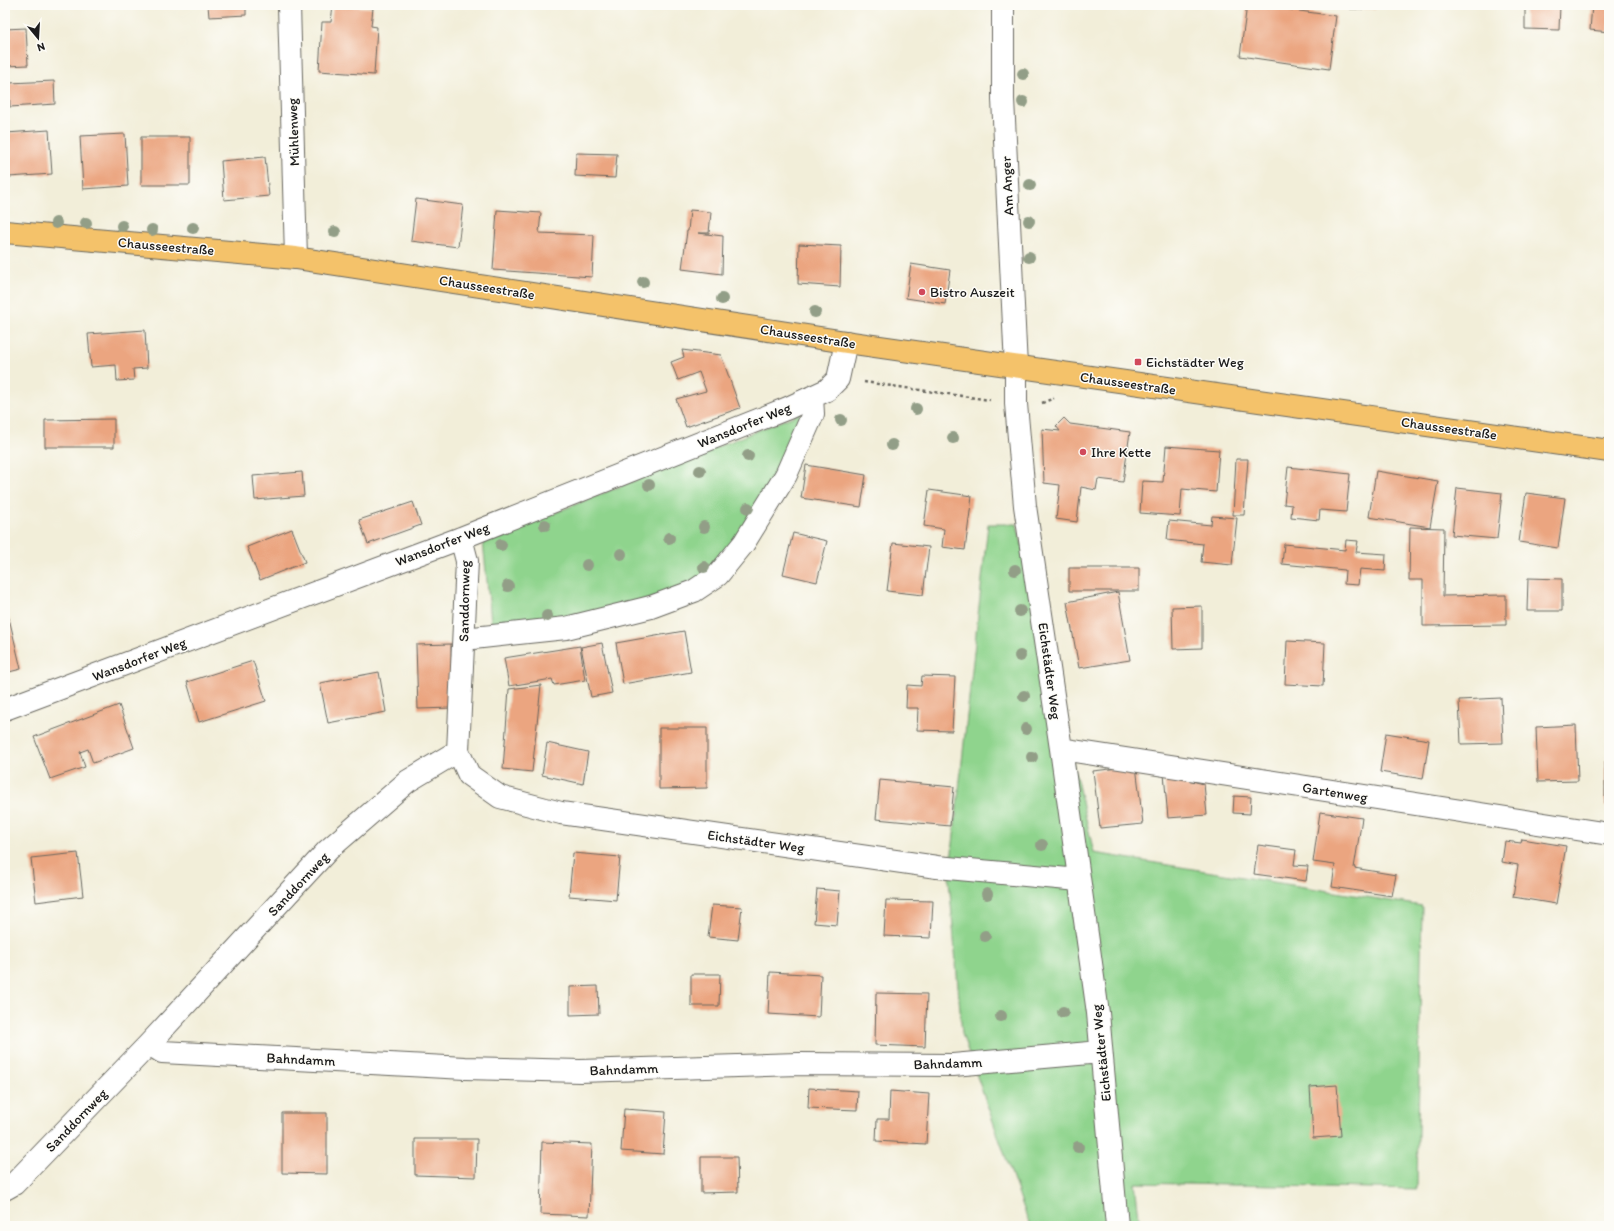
<svg xmlns="http://www.w3.org/2000/svg" width="1614" height="1231" font-family="Itim,sans-serif">
	<style>
		.green { fill: #8fd48d; stroke: #567854 }
		.building { fill: #eba580 }
		.lines { fill: none; stroke-linecap: round; stroke-linejoin: round }
		.minor-casing { stroke: #67665e; stroke-width: 24 }
		.major-casing { stroke: #67665e; stroke-width: 24 }
		.path { stroke: #67665e; stroke-width: 2.5; stroke-dasharray: 3 3; stroke-linecap: butt }
		.minor { stroke: #fff; stroke-width: 22 }
		.major { stroke: #f4c26a; stroke-width: 22 }
		.tree { fill: #929e87 }
		.poi-dot { fill: #d1495b; stroke: #fdfcf7; stroke-width: 1.5 }
		.labels { text-anchor: middle; stroke-width: 3; stroke-linejoin: round; paint-order: stroke }
		.street-label { font-size: 14px; fill: #1c1c1c; stroke: #fdfcf7 }
		.poi-label { font-size: 14px; fill: #1c1c1c; stroke: #fdfcf7; text-anchor: start }
	</style>
	<rect width="100%" height="100%" fill="#fdfcf7"/>
	<filter id="ink" filterUnits="userSpaceOnUse"><feTurbulence type="fractalNoise" baseFrequency=".025" numOctaves="2"/><feDisplacementMap in="SourceGraphic" scale="8" xChannelSelector="R" yChannelSelector="G"/><feConvolveMatrix kernelMatrix="1 2 1 2 8 2 1 2 1" color-interpolation-filters="sRGB"/></filter>
	<filter id="wash" filterUnits="userSpaceOnUse"><feTurbulence type="fractalNoise" baseFrequency=".012" numOctaves="4" result="noise"/><feDisplacementMap in="SourceGraphic" scale="16" xChannelSelector="R" yChannelSelector="G"/><feGaussianBlur stdDeviation="0.9" result="paint"/><feColorMatrix in="noise" values="0 0 0 0 0 0 0 0 0 0 0 0 0 0 0 0 0 1.4 0 .05"/><feComposite in="paint" operator="in"/></filter>
	<g filter="url(#wash)">
		<rect width="100%" height="100%" fill="#f2eed9"/>
		<path class="green" d="M801 413 782 465 718 569 664 595 568 621 492 631 483 542Z
			M988 524H1017L1094 853 1422 906 1417 1189 1135 1183 1140 1226H1030L962 1034 949 880Z"/>
		<g id="blocks">
			<path class="building" d="M208 5H246V15L209 17Z
				M333 5 373 8 371 26 377 27 374 75 319 71 322 22H331Z
				M1247 5H1256L1336 16 1329 69 1240 56Z
				M1349 5H1376V9H1349Z
				M1525 5H1560L1559 30 1525 29Z
				M1592 5H1609V32L1590 30Z
				M26 28 28 65 7 66 5 29Z
				M54 81 55 104 10 107 9 83Z
				M49 130 52 174 9 177 6 133Z
				M125 134 128 186 83 189 80 136Z
				M141 137H190V185H141Z
				M576 153 617 154 615 178 575 176Z
				M265 157 269 196 224 200 221 161Z
				M416 199 463 205 458 247 411 241Z
				M497 210 541 213 539 233 594 235 592 277 493 270Z
				M690 210 711 212 709 233H698L723 236 722 274 682 269 687 231H688Z
				M799 244 841 246 840 287 798 284Z
				M911 264 950 270 945 304 906 298Z
				M145 330 147 368 133 369 134 380 117 381 116 365 91 367 88 334Z
				M682 350 721 355 740 408 686 427 676 399 706 391 699 372 678 380 671 362 684 357Z
				M1064 418 1070 424 1130 432 1123 482 1098 479 1096 490 1081 487 1077 522 1056 519 1060 485 1044 483 1042 429 1060 431 1056 426Z
				M114 419V447H45V420Z
				M1166 446 1219 450 1216 492 1182 489 1180 516 1140 513 1142 481 1163 482Z
				M1236 459H1248L1244 515H1233Z
				M806 465 866 475 861 507 801 498Z
				M1288 467 1350 474 1346 512 1320 510 1319 520 1291 517 1292 505 1284 504Z
				M1376 471 1438 481 1430 527 1369 517Z
				M302 472 304 496 255 500 253 476Z
				M1457 488 1502 493 1497 539 1452 535Z
				M929 490 972 496 965 550 942 547 944 529 924 526Z
				M1526 493 1565 498 1558 548 1519 542Z
				M413 502 421 525 368 544 359 520Z
				M1212 516 1237 518 1232 565 1201 562 1203 544 1167 540 1169 521 1211 525Z
				M1410 527 1444 528 1443 596 1506 595V625L1423 626V580H1409Z
				M292 529 305 562 260 580 247 547Z
				M793 533 827 541 817 582 783 574Z
				M1346 540 1358 541 1356 552 1386 554 1385 571 1360 569 1358 585 1344 584 1345 570 1282 564 1284 544 1345 550Z
				M893 543 929 547 923 595 887 591Z
				M1069 568H1139V591H1069Z
				M1528 578 1562 579V611H1527Z
				M1118 592 1130 660 1079 668 1067 602Z
				M1202 606V648L1173 649 1172 607Z
				M5 618H9L21 669 5 673Z
				M684 631 691 672 623 684 616 643Z
				M1287 641 1325 643 1323 686 1285 684Z
				M602 643 612 693 591 697 581 647Z
				M451 644 452 708 418 709 416 645Z
				M580 646 585 680 554 685 552 679 509 686 504 658Z
				M253 661 266 701 199 722 187 682Z
				M379 672 386 712 328 723 320 683Z
				M922 676 955 677 952 731 917 730 918 708H906L907 685 921 686Z
				M541 685 532 772 503 769 509 689Z
				M1501 698 1503 743 1461 744 1459 700Z
				M119 705 134 748 93 763 88 749 80 752 85 767 50 779 34 737Z
				M1576 725 1578 781 1538 782 1536 727Z
				M659 728H707V788L659 789Z
				M1386 733 1429 740 1423 779 1380 772Z
				M547 743 588 752 583 784 542 775Z
				M1605 761H1609V807H1605Z
				M1136 766 1143 824 1100 828 1093 771Z
				M1164 774 1204 784 1207 815 1168 818Z
				M880 780 954 787 950 826 876 819Z
				M1234 796 1251 797 1250 814 1233 813Z
				M1320 812 1362 818 1354 868 1396 875 1392 896 1332 887 1335 865 1313 862Z
				M1522 839 1566 846 1556 904 1513 897 1518 865 1502 862 1505 841 1521 843Z
				M1258 845 1296 850 1294 865 1308 866 1306 881 1254 874Z
				M78 853 83 896 36 902 31 858Z
				M573 853 620 857 616 900 569 896Z
				M817 889 840 891 837 925 814 923Z
				M886 900 933 901 931 938 884 936Z
				M712 905 742 907 738 940 708 937Z
				M770 972 821 975 819 1017 768 1014Z
				M691 974H720L719 1006H691Z
				M598 986 599 1014 570 1015V987Z
				M876 993 927 994 925 1047 875 1045Z
				M1337 1085 1341 1136 1313 1138 1310 1087Z
				M809 1088 858 1091 857 1110 808 1108Z
				M890 1091 929 1094 926 1144 876 1141 877 1119H889Z
				M624 1109 666 1112 663 1154 621 1151Z
				M282 1113H327V1174L282 1173Z
				M415 1139H477L476 1177 415 1175Z
				M542 1142 592 1144 589 1216 540 1214Z
				M701 1157H737L738 1192 701 1193Z"/>
		</g>
	</g>
	<g filter="url(#ink)">
		<use href="#blocks" fill-opacity="0" stroke="#67665e" stroke-width="1"/>
		<g class="lines">
			<defs>
				<path id="minor" d="M289 5 296 258
					M1003 5V99L1016 367V404L1025 506 1061 749 1098 1013 1117 1226
					M464 639 566 628 651 607 694 591 718 575 744 543 786 475 813 414 812 397
					M5 709 461 538 788 408 827 390 838 379 846 342
					M1061 749 1609 834
					M458 751 469 775 500 797 561 813 937 867 1079 880
					M149 1044 162 1052 465 1068 580 1071 798 1064 953 1065 1101 1052
					M5 1189 14 1184 149 1044 328 850 408 781 458 751 467 561 461 538"/>
				<path id="major" d="M5 232 296 258 846 342 1609 451"/>
			</defs>
			<use href="#minor" class="minor-casing"/>
			<use href="#major" class="major-casing"/>
			<path class="path" d="M864 382 990 400
				M1042 403 1054 398"/>
			<use href="#minor" class="minor"/>
			<use href="#major" class="major"/>
		</g>
		<g class="tree">
			<circle cx="1023" cy="74" r="6"/>
			<circle cx="1023" cy="102" r="6"/>
			<circle cx="1030" cy="185" r="6"/>
			<circle cx="1029" cy="221" r="6"/>
			<circle cx="56" cy="223" r="6"/>
			<circle cx="86" cy="223" r="6"/>
			<circle cx="122" cy="226" r="6"/>
			<circle cx="193" cy="228" r="6"/>
			<circle cx="152" cy="230" r="6"/>
			<circle cx="335" cy="232" r="6"/>
			<circle cx="1029" cy="257" r="6"/>
			<circle cx="643" cy="282" r="6"/>
			<circle cx="722" cy="299" r="6"/>
			<circle cx="815" cy="312" r="6"/>
			<circle cx="916" cy="409" r="6"/>
			<circle cx="841" cy="420" r="6"/>
			<circle cx="953" cy="438" r="6"/>
			<circle cx="892" cy="445" r="6"/>
			<circle cx="748" cy="456" r="6"/>
			<circle cx="700" cy="471" r="6"/>
			<circle cx="649" cy="485" r="6"/>
			<circle cx="748" cy="508" r="6"/>
			<circle cx="545" cy="525" r="6"/>
			<circle cx="704" cy="527" r="6"/>
			<circle cx="669" cy="538" r="6"/>
			<circle cx="501" cy="545" r="6"/>
			<circle cx="621" cy="554" r="6"/>
			<circle cx="587" cy="565" r="6"/>
			<circle cx="704" cy="567" r="6"/>
			<circle cx="1015" cy="570" r="6"/>
			<circle cx="508" cy="586" r="6"/>
			<circle cx="1020" cy="611" r="6"/>
			<circle cx="547" cy="616" r="6"/>
			<circle cx="1020" cy="656" r="6"/>
			<circle cx="1024" cy="696" r="6"/>
			<circle cx="1026" cy="729" r="6"/>
			<circle cx="1032" cy="757" r="6"/>
			<circle cx="1042" cy="845" r="6"/>
			<circle cx="987" cy="894" r="6"/>
			<circle cx="985" cy="936" r="6"/>
			<circle cx="1063" cy="1012" r="6"/>
			<circle cx="1001" cy="1016" r="6"/>
			<circle cx="1078" cy="1147" r="6"/>
		</g>
	</g>
	<g class="poi-dot">
		<circle cx="922" cy="292" r="4"/>
		<rect x="1134" y="358" width="8" height="8" rx="2"/>
		<circle cx="1083" cy="452" r="4"/>
	</g>
	<g class="labels">
		<g class="street-label">
			<text transform="translate(293 132) rotate(-92)" y="5">Mühlenweg</text>
			<text transform="translate(1007 186) rotate(-93)" y="5">Am Anger</text>
			<text transform="translate(166 246) rotate(5)" y="5">Chausseestraße</text>
			<text transform="translate(487 287) rotate(9)" y="5">Chausseestraße</text>
			<text transform="translate(808 336) rotate(9)" y="5">Chausseestraße</text>
			<text transform="translate(1128 383) rotate(8)" y="5">Chausseestraße</text>
			<text transform="translate(744 425) rotate(-22)" y="5">Wansdorfer Weg</text>
			<text transform="translate(1449 428) rotate(8)" y="5">Chausseestraße</text>
			<text transform="translate(442 544) rotate(-21)" y="5">Wansdorfer Weg</text>
			<text transform="translate(464 601) rotate(-89)" y="5">Sanddornweg</text>
			<text transform="translate(139 659) rotate(-21)" y="5">Wansdorfer Weg</text>
			<text transform="translate(1050 671) rotate(82)" y="5">Eichstädter Weg</text>
			<text transform="translate(1335 792) rotate(9)" y="5">Gartenweg</text>
			<text transform="translate(756 841) rotate(8)" y="5">Eichstädter Weg</text>
			<text transform="translate(298 884) rotate(-47)" y="5">Sanddornweg</text>
			<text transform="translate(1101 1053) rotate(-96)" y="5">Eichstädter Weg</text>
			<text transform="translate(301 1059) rotate(3)" y="5">Bahndamm</text>
			<text transform="translate(948 1063) rotate(-2)" y="5">Bahndamm</text>
			<text transform="translate(624 1069) rotate(-2)" y="5">Bahndamm</text>
			<text transform="translate(76 1120) rotate(-46)" y="5">Sanddornweg</text>
		</g>
		<g class="poi-label">
			<text x="930" y="297">Bistro Auszeit</text>
			<text x="1146" y="367">Eichstädter Weg</text>
			<text x="1091" y="457">Ihre Kette</text>
		</g>
	</g>
	<rect width="1614" height="1231" fill="none" stroke="#fdfcf7" stroke-width="20"/>
	<g transform="translate(38 38) rotate(162)" stroke="#fdfcf7" stroke-width="3" paint-order="stroke">
	<path d="M0-3L7 15L0 10L-7 15Z" fill="#1c1c1c"/>
	<text y="-6" font-size="11" font-weight="bold" text-anchor="middle" fill="#1c1c1c">N</text>
	</g>
</svg>
